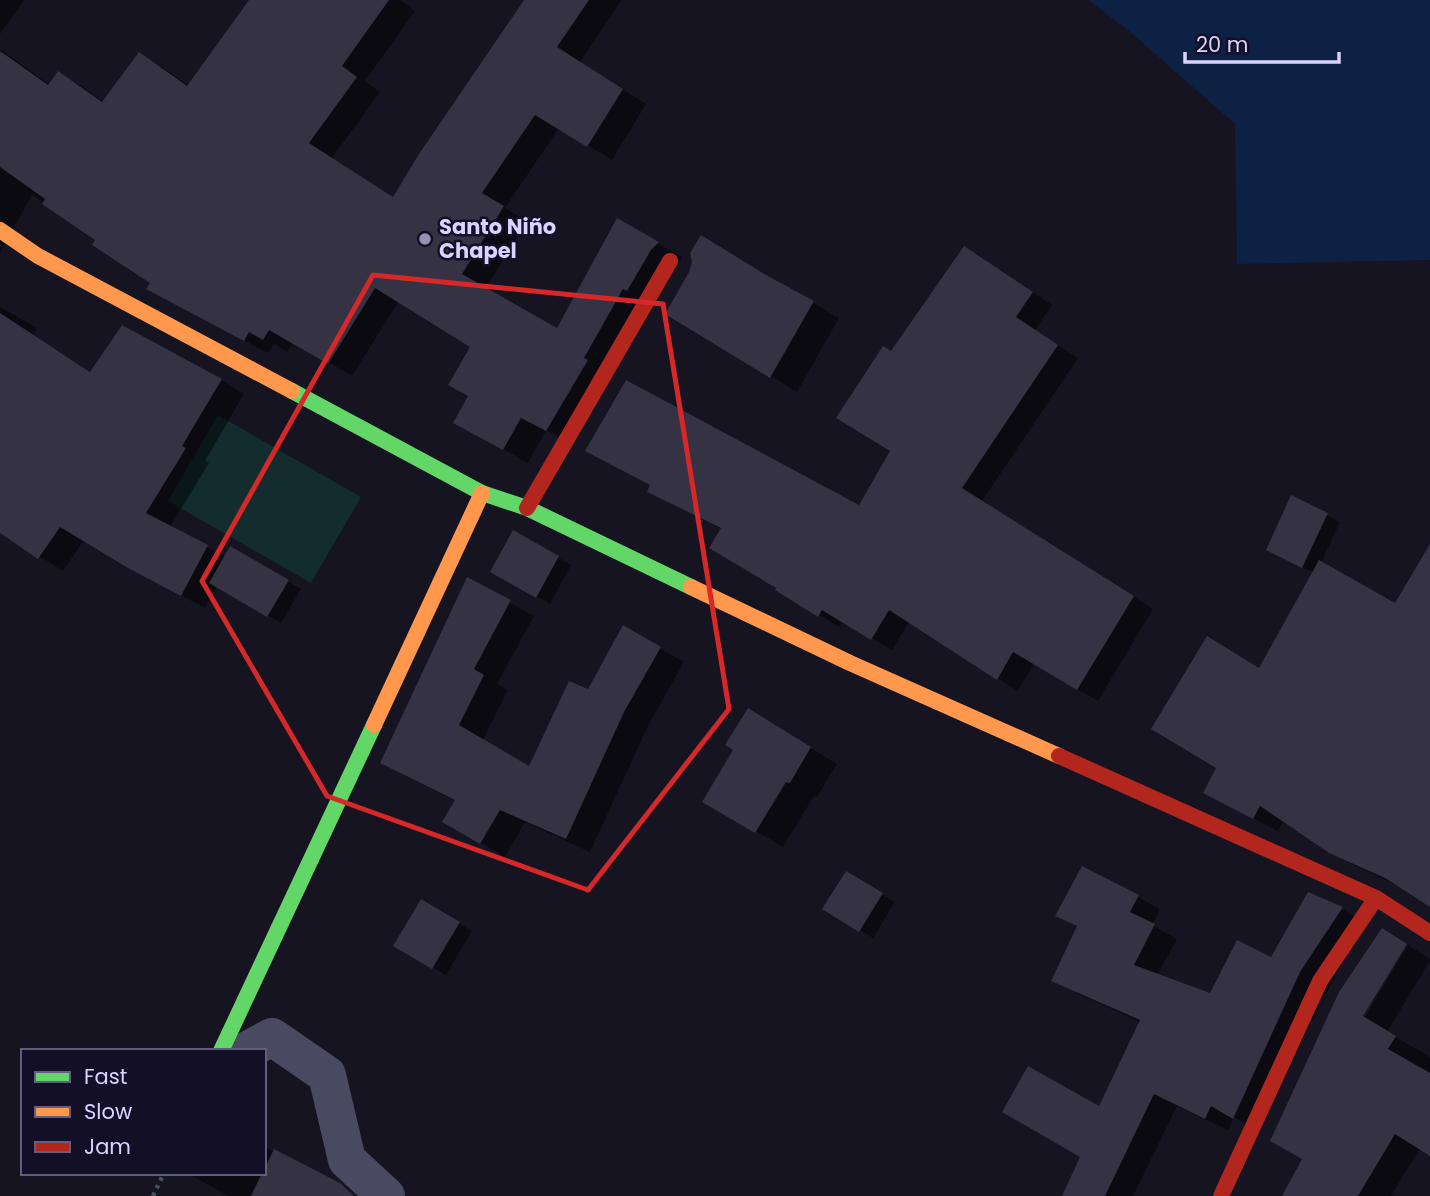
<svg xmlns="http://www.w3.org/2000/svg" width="1430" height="1196" font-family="Poppins,sans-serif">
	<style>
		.green { fill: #132c2d }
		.water { fill: #0d2144 }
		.shadow { fill: #0007 }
		.building { fill: #343243 }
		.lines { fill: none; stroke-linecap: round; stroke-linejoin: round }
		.path { stroke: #44505f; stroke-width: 4.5; stroke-dasharray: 3.5 5; stroke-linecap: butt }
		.street { stroke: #4a4962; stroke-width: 38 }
		.fast { stroke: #63d668; stroke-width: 16 }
		.slow { stroke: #ff974d; stroke-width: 16 }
		.jam { stroke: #b3261e; stroke-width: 16 }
		.marked { fill: none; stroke: #d62828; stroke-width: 5; stroke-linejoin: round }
		.poi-dot { fill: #9591b1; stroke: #130f26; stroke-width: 2.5 }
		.labels { text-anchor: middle; stroke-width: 5; stroke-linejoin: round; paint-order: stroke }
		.poi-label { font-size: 21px; font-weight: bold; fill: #d9d4ff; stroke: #130f26; text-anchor: start }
	</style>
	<rect width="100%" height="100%" fill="#161421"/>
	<path class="green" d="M218 415 361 497 311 583 168 501Z"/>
	<path class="water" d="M1088 0H1430V260L1237 264 1235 124 1128 30Z"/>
	<path class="shadow" d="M0 0H24L0 34Z
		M251 0H400L415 11 365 81 380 92 332 158 394 198 525 0H622L580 62 646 104 612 160 559 128 505 208 527 221 485 289 558 330 617 221 682 257 571 443 546 430 528 463 455 422 470 396 472 346 399 301 352 376 294 342 287 352 274 344 268 353 172 302 153 283 97 239 32 195 0 253V49L50 85 59 74 83 87 104 103 139 54 163 68 189 86Z
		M965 248 985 260 1052 305 1035 330 1078 358 982 501 1153 609 1098 701 1034 663 1018 691 909 622 892 650 843 621 839 627 819 615 722 529 669 503 649 492 860 507 892 451 891 353Z
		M694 262 781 285 839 318 797 392 771 376 691 273Z
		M0 307 37 328 33 335 92 373 221 380 244 394 205 461 209 463 170 527 226 557 231 548 301 589 281 623 217 586 205 608 154 581 84 540 63 571 0 531Z
		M1327 515 1340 522 1321 563 1396 605 1430 547V905L1405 889 1356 866 1330 852 1284 820 1278 831 1229 806 1218 767 1260 670 1314 573 1281 557Z
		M514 532 571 565 550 604 492 572Z
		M468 579 534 616 497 684 508 690 483 740 530 768 588 691 624 627 684 662 648 726 590 852 525 822 505 857 444 821 456 801 406 776 382 762Z
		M775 726 837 764 817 797 814 796 783 847 705 801Z
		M846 874 895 902 873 938 825 908Z
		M1309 894 1342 909 1364 922 1255 1130 1234 1117 1228 1130 1177 1106 1133 1196H1064L1083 1157 1099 1109 1141 1022 1076 993 1054 980 1078 927 1058 915 1138 897 1160 909 1152 925 1177 939 1157 976 1210 995 1272 959Z
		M422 901 472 931 446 975 395 946Z
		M1408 945 1430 959V961L1387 1032 1430 1057V1154L1420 1148 1391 1196H1284L1304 1159 1357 1023 1360 1025Z
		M264 1146 311 1170 330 1196H228L187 1173H264Z"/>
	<path class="building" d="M249 0H389L342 66 357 77 309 143 393 197 419 154 524 0H589L557 47 623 89 587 147 535 115 482 193 504 206 462 274 557 328 617 218 659 242 651 250 627 291 623 289 584 358 588 360 546 431 521 418 503 450 453 423 468 396 448 385 470 347 375 288 328 364 269 330 263 340 249 332 244 341 146 289 150 283 92 245 95 240 42 204 45 199 0 167V51L48 85 58 71 102 102 139 52 187 86Z
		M701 235 766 275 814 301 770 378 665 314 689 272 692 262 690 253Z
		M964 246 1033 292 1016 317 1058 345 962 488 1134 596 1077 690 1013 652 997 680 889 610 871 640 822 610 818 617 775 590 776 588 709 548 721 528 647 492 650 485 585 451 626 380 859 505 890 451 836 418 883 346 891 351Z
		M0 313 90 372 122 325 222 379 182 446 186 448 146 513 208 545 181 596 128 568 60 527 38 559 0 533Z
		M1291 495 1328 513 1302 568 1266 550Z
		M513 530 559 556 536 598 490 572Z
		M1430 544V907L1385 878 1329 853 1260 806 1253 819 1203 793 1216 768 1151 729 1207 636 1259 668 1319 560 1395 603Z
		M230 546 289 580 267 617 209 583Z
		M467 577 511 600 474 669 484 675 459 725 529 766 569 681 588 689 623 625 661 647 624 712 566 839 500 810 480 844 442 822 455 800 380 763Z
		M748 708 811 747 790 783 786 782 755 833 702 802 733 750 725 745Z
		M1082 866 1139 895 1130 912 1155 924 1134 965 1210 993 1237 940 1271 957 1308 892 1343 907 1300 972 1233 1119 1211 1106 1205 1119 1154 1094 1105 1196H1062L1080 1157 1002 1112 1028 1066 1099 1106 1140 1020 1051 981 1077 926 1055 916Z
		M846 871 883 893 859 932 822 909Z
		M421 899 460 922 432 969 393 946Z
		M1382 928 1407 944 1363 1016 1396 1036 1388 1049 1430 1073V1156L1395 1134 1358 1196H1282L1302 1159 1270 1141 1339 992Z
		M274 1149 340 1183 354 1196H251L262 1173H264V1170Z"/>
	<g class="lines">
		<path class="path" d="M153 1196 164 1173"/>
		<path class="street" d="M246 1051 272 1037 327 1075 347 1160 386 1196"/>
		<path class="fast" d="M292 391 482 493 527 508 691 587
			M221 1051 374 725"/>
		<path class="slow" d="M0 230 38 256 292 391
			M691 587 850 663 1059 756
			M374 725 482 493"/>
		<path class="jam" d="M527 508 670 261
			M1059 756 1376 898 1430 933
			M1221 1196 1320 981 1376 898"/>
	</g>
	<path class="marked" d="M373 275 663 304 729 709 588 890 327 796 202 581Z"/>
	<circle class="poi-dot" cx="425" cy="239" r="7"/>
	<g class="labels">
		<g class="poi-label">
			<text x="439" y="234">Santo Niño<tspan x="439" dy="24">Chapel</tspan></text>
		</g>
	</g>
	<rect x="21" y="1049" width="245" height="126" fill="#130f26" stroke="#625e7d" stroke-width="2"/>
	<rect x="35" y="1072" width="35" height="10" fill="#63d668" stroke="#625e7d" stroke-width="2"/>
	<text x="84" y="1084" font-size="21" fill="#d9d4ff">Fast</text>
	<rect x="35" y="1107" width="35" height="10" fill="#ff974d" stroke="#625e7d" stroke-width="2"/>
	<text x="84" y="1119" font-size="21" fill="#d9d4ff">Slow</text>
	<rect x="35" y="1142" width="35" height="10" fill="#b3261e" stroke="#625e7d" stroke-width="2"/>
	<text x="84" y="1154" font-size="21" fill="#d9d4ff">Jam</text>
	<path d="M1185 52v10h154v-10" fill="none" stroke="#d9d4ff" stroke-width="3.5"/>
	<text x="1196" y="52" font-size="21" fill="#d9d4ff" stroke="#130f26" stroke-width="5" paint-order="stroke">20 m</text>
</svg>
